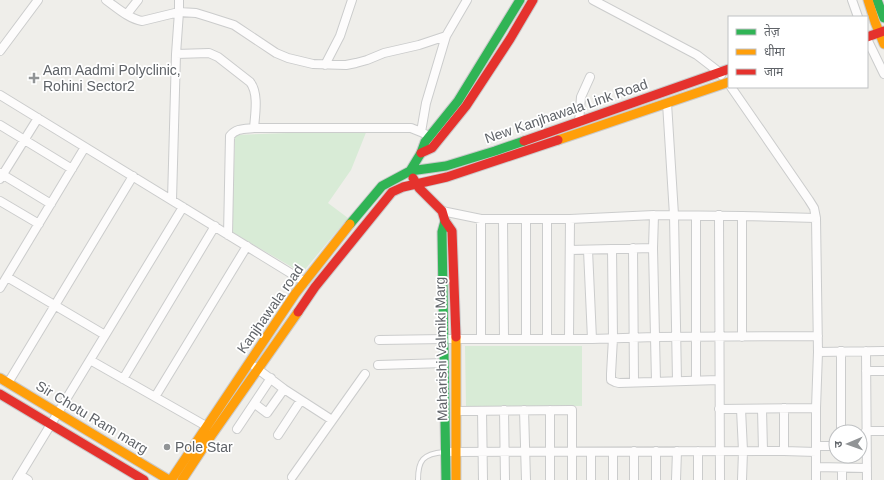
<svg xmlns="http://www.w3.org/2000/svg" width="884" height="480" font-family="Helvetica,'Noto Sans Devanagari',sans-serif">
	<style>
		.green { fill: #d8ebd6 }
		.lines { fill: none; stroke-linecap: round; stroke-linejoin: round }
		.lane-casing { stroke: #cbcccc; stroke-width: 6 }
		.street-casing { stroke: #cbcccc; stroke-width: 10 }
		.fast-casing { stroke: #cacacb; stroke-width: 11 }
		.slow-casing { stroke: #cacacb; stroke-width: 11 }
		.jam-casing { stroke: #cacacb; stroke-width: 11 }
		.lane { stroke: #fdfcfc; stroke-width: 4 }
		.street { stroke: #fdfcfc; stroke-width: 8 }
		.fast { stroke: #30b455; stroke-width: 9 }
		.slow { stroke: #ff9f0a; stroke-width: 9 }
		.jam { stroke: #e5322d; stroke-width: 9 }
		.poi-dot { fill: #919496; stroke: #fff; stroke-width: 1.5 }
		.labels { text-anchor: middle; stroke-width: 3.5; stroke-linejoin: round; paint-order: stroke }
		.poi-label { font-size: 14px; fill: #5f6368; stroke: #fff; text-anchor: start }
		.street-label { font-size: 14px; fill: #5f6368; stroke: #fff }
	</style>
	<rect width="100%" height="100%" fill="#efeeea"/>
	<path class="green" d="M367 130 351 170 328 203 348 218 302 273 232 232 235 135Z
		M465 346H582V406H466Z"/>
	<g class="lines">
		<defs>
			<path id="lane" d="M418 480C418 460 423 454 444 452"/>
			<path id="street" d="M106 0C116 7 129 19 142 21L179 12 196 13 209 17 234 25 276 53 288 58 313 64 346 65 356 63 367 60 384 53 419 45 446 36 426 103 421 132
				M593 0 697 55 719 72 721 75
				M852 0 858 17
				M127 14 138 0
				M446 36 467 0
				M867 39 884 74
				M0 51 38 0
				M176 54 209 53 218 57 250 82C259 93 255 115 254 128
				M325 65 340 36 352 0
				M731 87 809 200 814 208 816 218 818 352 816 408V480
				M0 95 305 282
				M667 103 674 215 677 381
				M579 122 581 97 590 77
				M0 125 72 169
				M0 173 51 204
				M0 179 38 118
				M172 200 176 54 179 12V0
				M0 201 39 224
				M442 211 481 219H570L654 215 742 216 816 218
				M654 215 653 248 656 381
				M719 215 720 480
				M696 216V380
				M503 219 504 339
				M526 219V338
				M547 219V338
				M228 235 230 136C236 128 245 129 254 128H411L421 132 425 134
				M633 248 634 382
				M612 249 613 338 611 374V380L615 382 619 383 719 380
				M570 250 653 248
				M588 250 592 339
				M7 277 105 335
				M0 288 85 147
				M742 337V216
				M569 338 570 219
				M481 339V219
				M379 340 444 339H592L655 337 818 336
				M841 351V432
				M866 351 867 480
				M818 352 884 351
				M90 360 206 426
				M378 365 445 363
				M255 367 284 389 332 420
				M866 371H884
				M123 379 215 226
				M8 383 133 176
				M155 397 247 246
				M255 404 267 413 284 389
				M784 408V451
				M719 409 816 408
				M741 409 743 451 742 480
				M762 409 763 451
				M504 410 505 480
				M524 410 526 480
				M550 410V480
				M456 411 572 410V480
				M482 411 483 480
				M237 429 271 378
				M866 431H884
				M278 435 301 400
				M816 446H836
				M451 452 784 451 816 452
				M816 467 867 468
				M842 468V480
				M20 475 28 480
				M292 477 365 374
				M17 480 183 207
				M591 480V452
				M613 480V452
				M634 480V451
				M656 480V451
				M676 480 677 451
				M698 480V451"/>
			<path id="fast" d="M877 0 884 18
				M410 171 421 153 425 142 458 101 520 0
				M445 221 442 232 446 480
				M350 224 382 186 410 171 446 166 495 151 524 141"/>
			<path id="slow" d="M868 0 875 22 884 44
				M558 140 729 82
				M456 337V480
				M0 378 169 480
				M171 480 295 294 350 224
				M182 480 211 436 298 312"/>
			<path id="jam" d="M867 37 884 31
				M524 141 729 69
				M421 153 432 148 466 106 510 39 533 0
				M413 178 419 188 442 211 445 221 452 231 456 337
				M298 312 315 287 392 192 403 187 447 177 558 140
				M0 394 144 480"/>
		</defs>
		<use href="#lane" class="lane-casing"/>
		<use href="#street" class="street-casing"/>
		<use href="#fast" class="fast-casing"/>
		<use href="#slow" class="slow-casing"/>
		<use href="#jam" class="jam-casing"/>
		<use href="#lane" class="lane"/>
		<use href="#street" class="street"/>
		<use href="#fast" class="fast"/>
		<use href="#slow" class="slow"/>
		<use href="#jam" class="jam"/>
	</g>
	<g class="poi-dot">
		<path d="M32 72h4v4h4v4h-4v4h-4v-4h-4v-4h4z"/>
		<circle cx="167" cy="447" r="4"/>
	</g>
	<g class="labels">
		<g class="poi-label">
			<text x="43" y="75">Aam Aadmi Polyclinic,<tspan x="43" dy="16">Rohini Sector2</tspan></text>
			<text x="175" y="452">Pole Star</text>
		</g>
		<g class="street-label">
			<text transform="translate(566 111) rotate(-19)" y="5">New Kanjhawala Link Road</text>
			<text transform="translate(270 309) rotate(-55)" y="5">Kanjhawala road</text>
			<text transform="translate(441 349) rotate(-91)" y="5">Maharishi Valmiki Marg</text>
			<text transform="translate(92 417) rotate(31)" y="5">Sir Chotu Ram marg</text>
		</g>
	</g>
	<rect x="728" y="16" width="140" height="72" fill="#ffffff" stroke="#bfc1c3"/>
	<rect x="736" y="29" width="20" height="6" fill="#30b455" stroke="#bfc1c3"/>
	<text x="764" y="36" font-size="12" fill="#5f6368">तेज़</text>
	<rect x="736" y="49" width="20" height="6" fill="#ff9f0a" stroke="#bfc1c3"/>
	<text x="764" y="56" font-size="12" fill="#5f6368">धीमा</text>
	<rect x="736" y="69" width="20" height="6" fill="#e5322d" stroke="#bfc1c3"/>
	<text x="764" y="76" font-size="12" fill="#5f6368">जाम</text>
	<g transform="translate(848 444) rotate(268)"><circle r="19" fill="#ffffff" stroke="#bfc1c3"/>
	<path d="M0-3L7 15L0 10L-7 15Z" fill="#919496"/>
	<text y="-6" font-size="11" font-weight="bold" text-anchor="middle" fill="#5f6368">उ</text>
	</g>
</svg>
